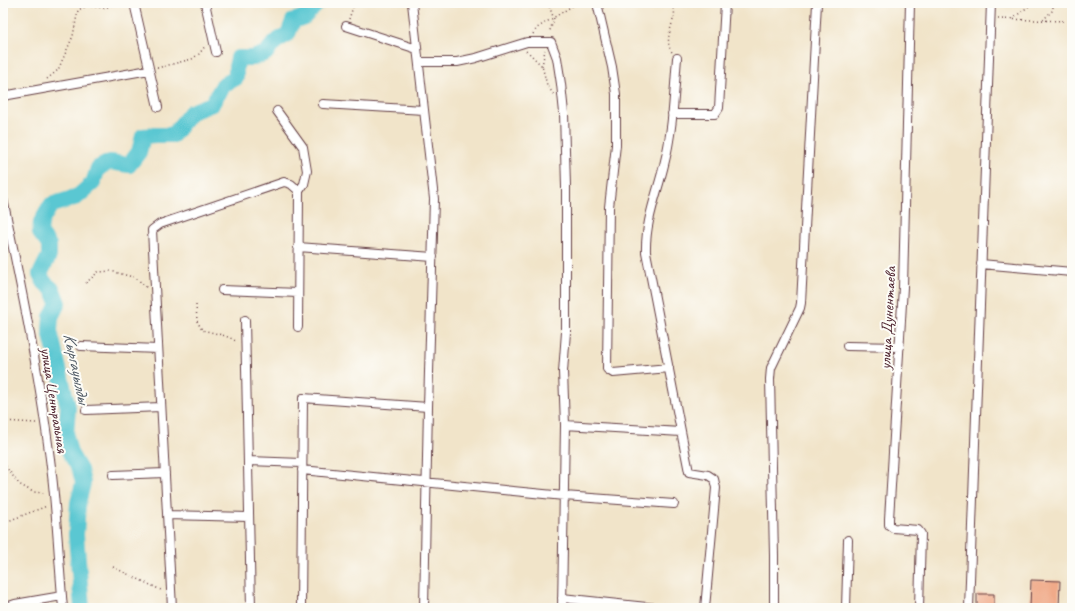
<svg xmlns="http://www.w3.org/2000/svg" width="1075" height="611" font-family="Caveat,sans-serif">
	<style>
		.lines { fill: none; stroke-linecap: round; stroke-linejoin: round }
		.river { stroke: #5ac7d2; stroke-width: 16 }
		.building { fill: #f0aa89 }
		.minor-casing { stroke: #633d43; stroke-width: 10 }
		.path { stroke: #633d43; stroke-width: 1.5; stroke-dasharray: 1 3; stroke-linecap: butt }
		.minor { stroke: #fff; stroke-width: 8 }
		.labels { text-anchor: middle; stroke-width: 4; stroke-linejoin: round; paint-order: stroke }
		.street-label { font-size: 16px; fill: #4a1f2b; stroke: #fdfcf7 }
		.water-label { font-size: 17px; font-style: italic; fill: #505a65; stroke: #fdfcf7 }
	</style>
	<rect width="100%" height="100%" fill="#fdfcf7"/>
	<filter id="ink" filterUnits="userSpaceOnUse"><feTurbulence type="fractalNoise" baseFrequency=".025" numOctaves="2"/><feDisplacementMap in="SourceGraphic" scale="8" xChannelSelector="R" yChannelSelector="G"/><feConvolveMatrix kernelMatrix="1 2 1 2 8 2 1 2 1" color-interpolation-filters="sRGB"/></filter>
	<filter id="wash" filterUnits="userSpaceOnUse"><feTurbulence type="fractalNoise" baseFrequency=".012" numOctaves="4" result="noise"/><feDisplacementMap in="SourceGraphic" scale="16" xChannelSelector="R" yChannelSelector="G"/><feGaussianBlur stdDeviation="0.9" result="paint"/><feColorMatrix in="noise" values="0 0 0 0 0 0 0 0 0 0 0 0 0 0 0 0 0 1.4 0 .05"/><feComposite in="paint" operator="in"/></filter>
	<g filter="url(#wash)">
		<rect width="100%" height="100%" fill="#f1e4c9"/>
		<g class="lines">
			<path class="river" d="M82 608 76 535 78 503 83 483 80 470 70 453 66 436 68 407 50 331 51 317 58 303 53 290 44 282 40 274 49 256V245L40 233 41 222 51 205 77 197 93 183 98 168 110 162 129 165 139 152 143 136 155 135H173L191 112 212 104 223 85 236 78V67L238 58H253L266 53 275 42 288 34 293 21 304 17 318 3"/>
		</g>
		<g id="blocks">
			<path class="building" d="M1031 580 1060 581 1059 608H1030Z
				M977 594H994V608H977Z"/>
		</g>
	</g>
	<g filter="url(#ink)">
		<use href="#blocks" fill-opacity="0" stroke="#633d43" stroke-width="1"/>
		<g class="lines">
			<defs>
				<path id="minor" d="M134 3 158 107
					M205 3 216 52
					M412 3 434 199 428 407 424 608
					M597 3 612 67 616 94V145L609 207 607 369 613 373 669 368
					M910 3 903 287 889 519V525L893 528 918 530 921 534 919 608
					M346 26 417 49
					M677 58C674 94 673 130 664 165 657 194 645 222 646 252L689 472 708 475 714 479 716 488 705 608
					M419 62H457L476 58 527 42H551L557 58 561 84 564 113 566 187V332L563 372 565 425 562 608
					M3 96 149 70
					M323 104 424 110
					M277 111 303 147 307 171 304 184 299 191 298 327
					M672 114H715L719 108 725 3
					M3 199C22 291 41 382 52 475 57 519 59 564 63 608
					M298 247 433 257
					M981 264 1072 272
					M222 290 298 293
					M245 320 251 608
					M81 346 158 349
					M847 346 900 347
					M86 410 161 407
					M565 425 681 432
					M248 461 302 463
					M302 470 564 496 674 504
					M113 475 165 473
					M167 515 249 517
					M562 598 656 608
					M3 608 15 604 62 596
					M172 608 152 230 160 224 284 182 291 184 299 191
					M301 608 303 398 428 407
					M774 608V555L770 379 771 368 800 308 801 303 817 3
					M846 608 848 540
					M969 608 991 3"/>
			</defs>
			<use href="#minor" class="minor-casing"/>
			<path class="path" d="M548 3 554 19 549 33
				M349 19 353 7 356 3
				M998 19 1066 21
				M1012 19 1029 6 1031 3
				M1043 20 1052 11 1054 3
				M533 34 537 28 577 3
				M526 51 529 53 542 66 547 85 554 95
				M672 52C664 42 672 26 674 16 675 12 674 7 673 3
				M542 66 545 50
				M157 68 192 59 199 54 206 45
				M47 79 58 70 73 36 78 10 87 6 105 8 117 3
				M86 283 98 272 111 271 136 278 147 288
				M196 305 197 321 202 330C213 333 228 335 237 342
				M3 421 37 423
				M3 463 19 484 33 492 46 493
				M3 523 47 506
				M113 567 163 591"/>
			<use href="#minor" class="minor"/>
		</g>
	</g>
	<g class="labels">
		<g class="street-label">
			<text transform="translate(887 318) rotate(-87)" y="6">улица Дунентаева</text>
			<text transform="translate(55 400) rotate(81)" y="6">улица Центральная</text>
		</g>
		<g class="water-label">
			<text transform="translate(77 368) rotate(78)" y="6">Кыргауылды</text>
		</g>
	</g>
	<rect width="1075" height="611" fill="none" stroke="#fdfcf7" stroke-width="16"/>
</svg>
